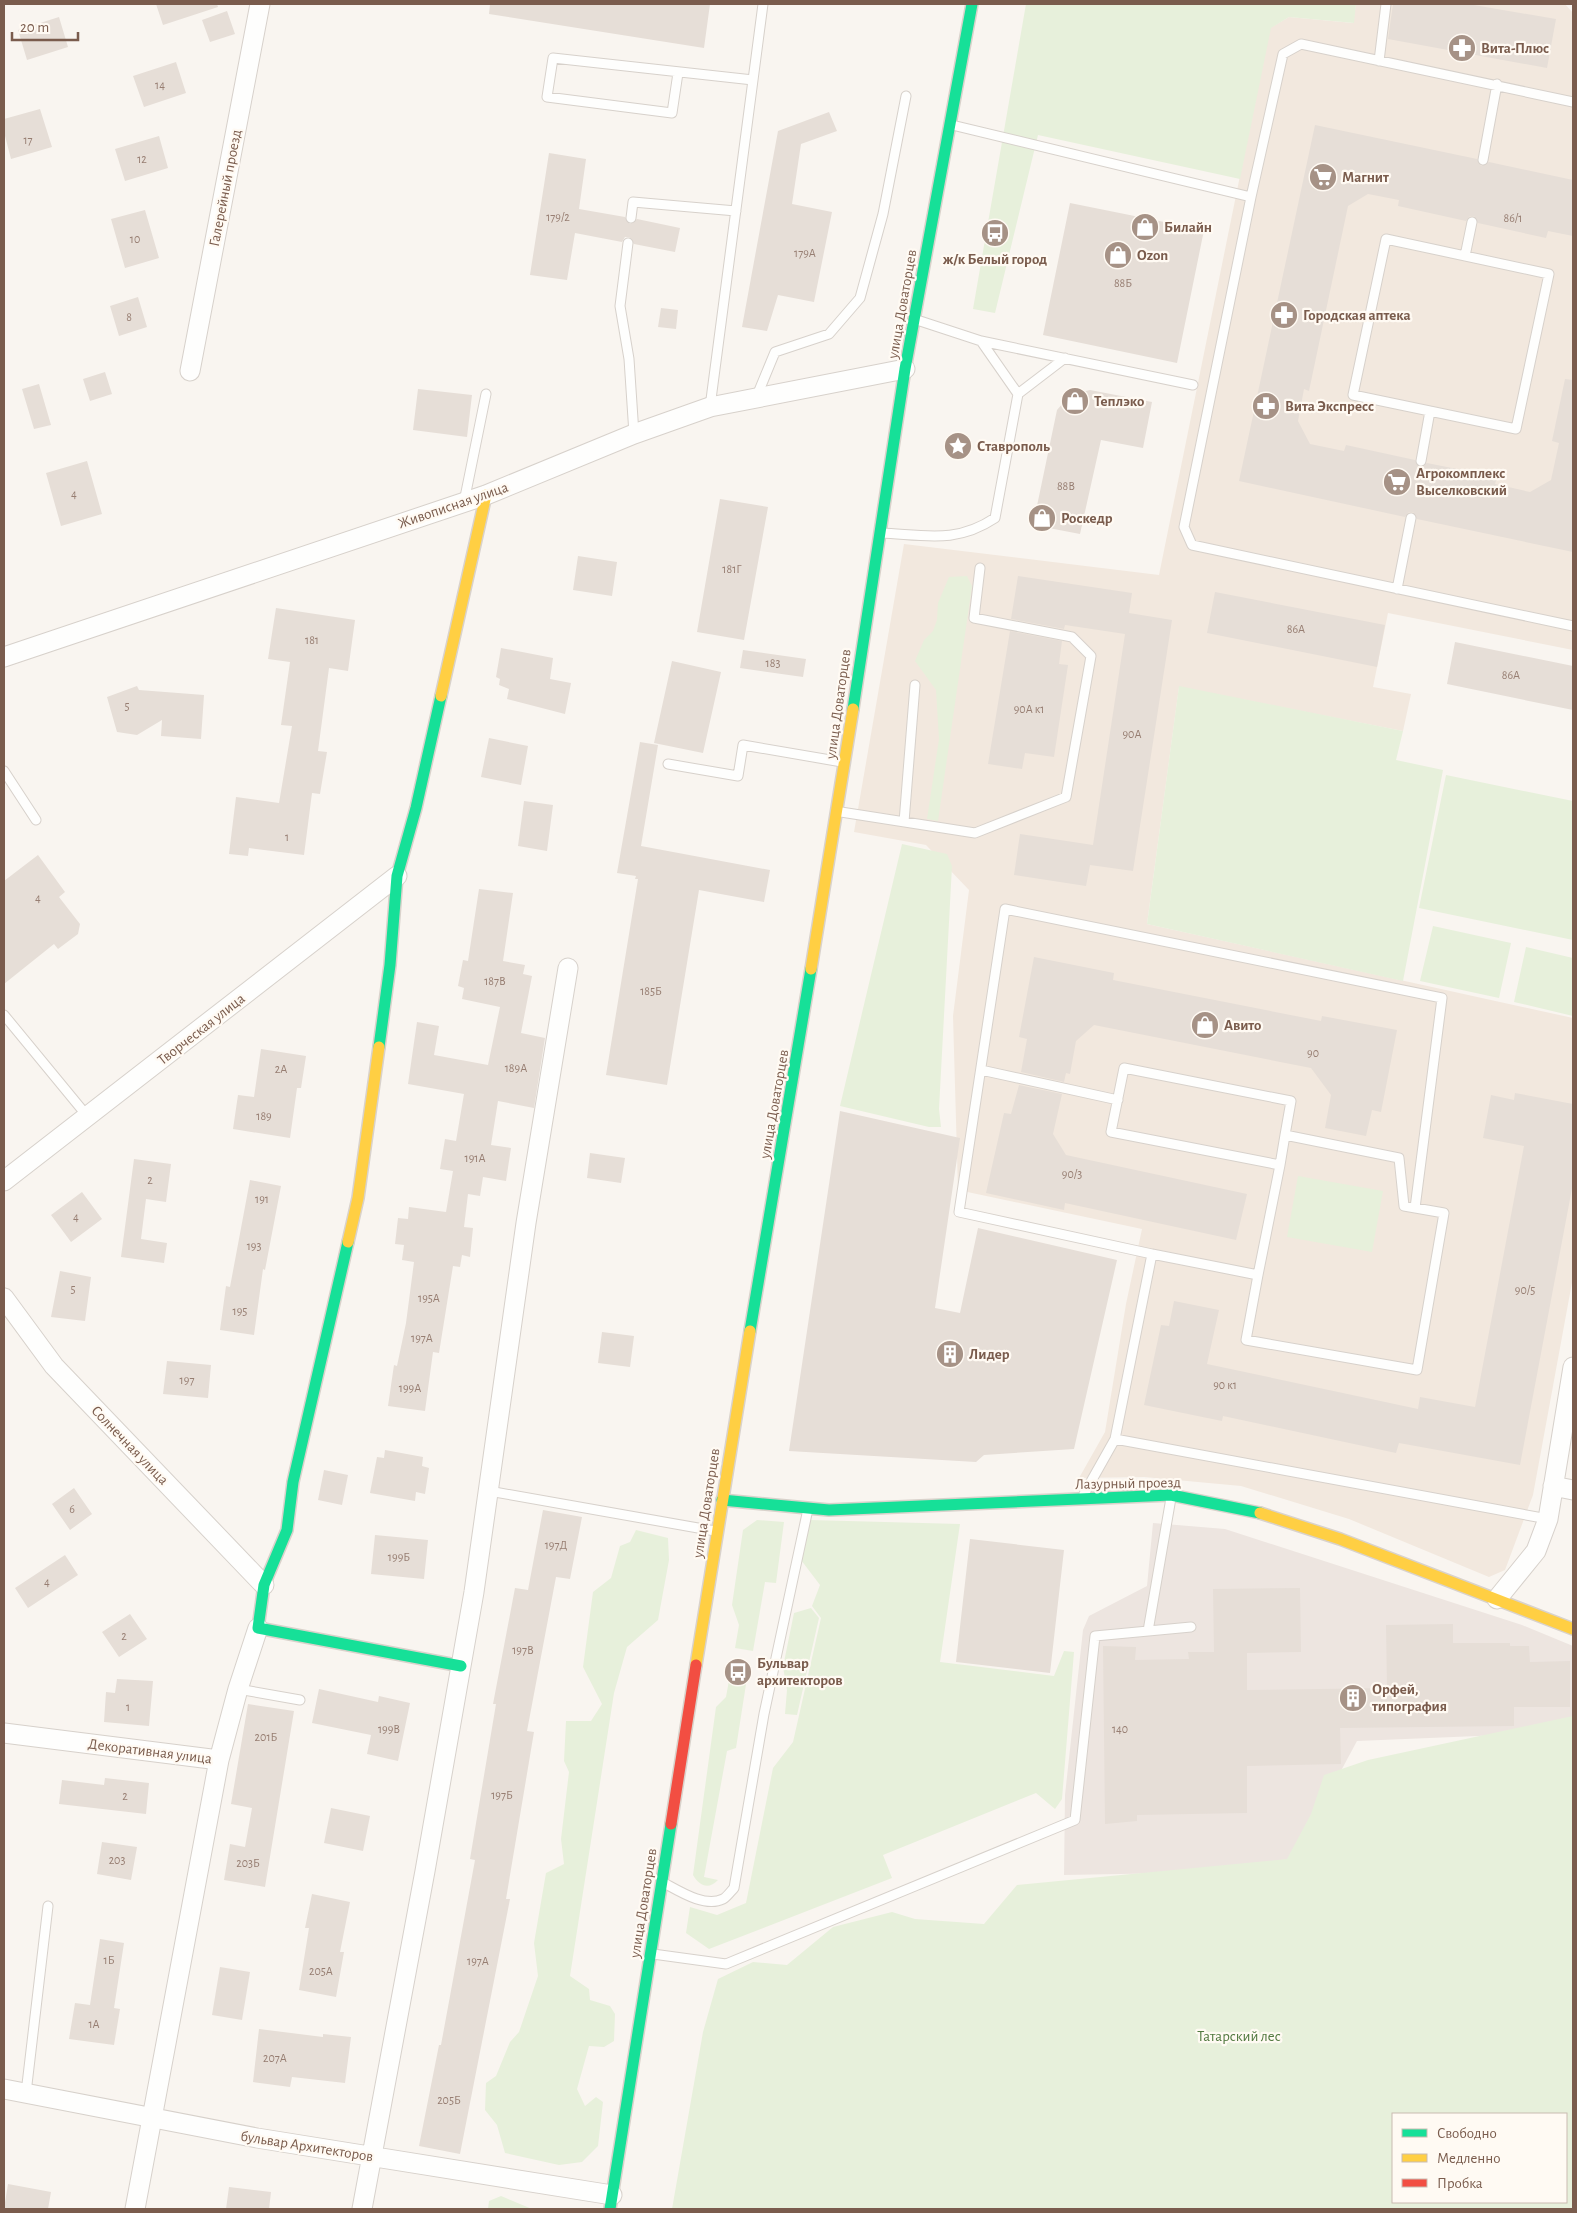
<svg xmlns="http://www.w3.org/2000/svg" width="1577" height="2213" font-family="'Alegreya Sans',sans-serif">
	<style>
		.residential { fill: #f2e8de }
		.industrial { fill: #ede5e0 }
		.green { fill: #e7f0db; fill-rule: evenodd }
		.building { fill: #e6ded7 }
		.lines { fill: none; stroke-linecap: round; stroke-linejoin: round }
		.lane-casing { stroke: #d7d1cb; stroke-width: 11 }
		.street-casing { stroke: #d7d1cb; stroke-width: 21 }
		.fast-casing { stroke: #d9d2cb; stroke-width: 14 }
		.slow-casing { stroke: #d9d2cb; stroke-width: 14 }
		.jam-casing { stroke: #d9d2cb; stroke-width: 14 }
		.lane { stroke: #fefefd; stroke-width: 9 }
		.street { stroke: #fefefd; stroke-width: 19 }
		.fast { stroke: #16e098; stroke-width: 11 }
		.slow { stroke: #ffcf43; stroke-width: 11 }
		.jam { stroke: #f24e42; stroke-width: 11 }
		.labels { text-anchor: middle; stroke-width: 4.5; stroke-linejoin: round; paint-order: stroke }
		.number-label { font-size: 12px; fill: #977e72 }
		.poi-label { font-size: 15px; font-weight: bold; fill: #7a5c4d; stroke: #fffaf3; text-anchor: start }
		.street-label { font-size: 15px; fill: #7a5c4d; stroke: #fffaf3 }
		.park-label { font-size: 15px; fill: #537a41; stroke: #fffaf3 }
	</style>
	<rect width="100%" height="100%" fill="#f9f5f0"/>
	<path class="residential" d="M1356 4H1565L1573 13V650L1388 613 1373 687 1411 694 1403 731 1179 687 1147 924 1573 1018V1277L1533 1495 1505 1570 1489 1577 1349 1519 1241 1486 1144 1477 1079 1478 1105 1432 1126 1304 1142 1229 958 1190 953 1016 969 890 926 845 854 832 904 544 1159 575 1270 28 1289 17 1353 23Z"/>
	<path class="industrial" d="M1153 1523 1225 1529 1522 1625 1573 1646V1732L1357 1741 1287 1871 1064 1875 1065 1795 1083 1630 1089 1616 1147 1586Z"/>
	<path class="green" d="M1026 4H1356L1354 23 1289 17 1271 28 1240 179 1038 135 995 313 973 309Z
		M967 576 972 586 938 821 927 819 939 739 936 690 915 661 924 640 933 631 937 620 938 603 949 577Z
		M1179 686 1403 731 1396 760 1443 770 1403 981 1147 924Z
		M1446 775 1573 801V940L1419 908Z
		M902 844 947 854 952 866 939 1109 941 1127H929L840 1106Z
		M1433 926 1511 943 1499 998 1420 981Z
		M1526 947 1573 958V1016L1514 1002Z
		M1298 1176 1383 1191 1372 1252 1287 1237Z
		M757 1520 784 1522 776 1583 765 1582 753 1651 735 1648 739 1625 732 1605 743 1530Z
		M810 1520 960 1524 940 1662 1054 1676 1064 1651 1074 1652 1062 1799 1055 1809 1036 1793 883 1855 892 1878 709 1949 686 1933 690 1907 717 1915 746 1903 773 1768 793 1742 821 1618 812 1606 820 1585 801 1560Z
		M636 1530 668 1538 669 1560 658 1620 627 1647 614 1693 570 1976 589 1989 590 2000 610 2006 615 2014 614 2041 604 2047 589 2046 577 2089 585 2106 596 2097 603 2102 598 2146 582 2162 559 2165 505 2153 497 2125 485 2110 486 2083 496 2076 510 2042 519 2032 538 1976 534 1943 546 1873 564 1864 561 1839 569 1772 564 1761 566 1721H591L602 1704 583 1667 593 1592 611 1578 620 1546 630 1542Z
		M811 1608 819 1618 797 1715 785 1714 787 1690 783 1667 794 1613Z
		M730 1675 747 1678 736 1748 727 1751 704 1877 718 1880C709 1890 699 1886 693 1875L716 1707 726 1697Z
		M1573 1716V2209H672L703 2032 718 1979 753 1962 787 1965 833 1927 892 1912 915 1919 984 1924 1017 1885 1287 1859 1311 1814 1324 1775 1368 1760ZM1393 2114H1566V2202H1393Z
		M501 2196 532 2209H488L489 2201Z"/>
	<path class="building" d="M156 4H217L218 7 163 25Z
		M490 4H710L704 48 489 14Z
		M1393 4H1468L1556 19 1547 68 1388 39Z
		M227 11 235 34 210 42 202 20Z
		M59 17 68 47 27 60 18 30Z
		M176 62 186 93 144 107 133 76Z
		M40 109 52 147 11 159 4 132V119Z
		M829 112 837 131 801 144 792 204 832 212 814 302 778 295 767 331 742 327 778 131Z
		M1315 125 1477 159 1481 166 1489 162 1573 180V236L1548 231 1546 238 1478 223 1474 216H1470L1466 221 1398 206 1399 200 1368 194 1348 206 1309 391 1304 389 1298 421 1310 444 1344 451 1346 445 1415 460 1419 467 1427 463 1497 477 1495 484 1530 492 1551 480 1559 443 1552 441 1565 379 1573 380V552L1417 519 1413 512H1409L1405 517 1239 481Z
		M159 136 168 168 125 181 115 149Z
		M549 153 586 159 579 209 625 217 630 224 637 219 680 228 675 252 634 244 629 237H625L622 242 575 233 567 280 530 275Z
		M1070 203 1204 230 1177 363 1043 335Z
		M145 210 159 258 125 268 111 219Z
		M138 297 147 327 119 336 110 306Z
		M661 308 678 310 676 329 658 327Z
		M105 372 112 394 90 401 83 379Z
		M39 384 51 425 34 429 22 389Z
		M418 389 472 395 467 437 413 430Z
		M1090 390 1152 402 1143 448 1101 440 1080 534 1033 525 1057 410 1070 395Z
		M87 461 102 514 61 526 46 473Z
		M720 499 768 507 744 640 697 632Z
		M578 556 617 562 612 596 573 590Z
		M1018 576 1132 593 1129 613 1172 620 1133 871 1090 865 1086 886 1014 875 1020 834 1093 845 1125 634 1065 625 1064 629 1011 619Z
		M1215 592 1385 625 1377 667 1207 633Z
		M276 608 355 620 348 671 329 668 318 751 327 752 320 794 312 793 304 855 249 848 248 856 229 854 236 797 279 803 292 726 281 725 290 662 268 659Z
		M1010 631 1062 641 1059 664 1068 665 1054 757 1025 753 1022 769 988 764Z
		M1455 642 1573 666V710L1447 684Z
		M501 648 553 658 550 679 571 683 565 714 507 699 509 689 499 685 500 679 496 677Z
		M743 650 806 659 803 677 740 668Z
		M672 661 721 672 703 753 654 743Z
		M137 686 139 690 204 695 201 739 161 736 162 720 137 735 117 732 107 697Z
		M489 738 528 746 521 785 481 777Z
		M640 742 658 745 641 846 770 870 764 902 699 890 667 1085 606 1075 638 879H635L636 876 617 873Z
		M524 801 553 805 547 851 518 846Z
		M38 855 65 892 59 897 80 924 78 934 58 949 54 944 4 984V881Z
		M479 889 513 893 503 961 525 965 523 974 532 976 521 1033 545 1038 534 1108 498 1101 491 1145 511 1148 506 1181 483 1177 480 1196 468 1194 464 1227 473 1228 470 1257 462 1255 460 1267 453 1266 439 1353 433 1352 425 1411 388 1406 394 1365 397 1366 406 1323 414 1262 402 1260 404 1245 395 1244 398 1218 408 1219 409 1207 446 1212 453 1171 440 1169 445 1139 456 1141 464 1094 408 1084 417 1022 439 1026 434 1055 488 1065 500 1007 462 999 464 988 458 986 463 960 468 961Z
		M1034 957 1114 973 1113 980 1321 1021 1322 1016 1397 1030 1381 1112 1372 1110 1366 1136 1325 1128 1331 1095 1311 1068 1094 1025 1076 1041 1070 1074 1066 1073 1064 1082 1021 1072 1027 1039 1019 1037Z
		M261 1049 306 1056 301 1088H297L290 1138 233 1129 238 1095 254 1097Z
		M1019 1085 1062 1094 1053 1134 1066 1155 1247 1194 1236 1240 1065 1203 1064 1210 986 1193 1004 1113 1011 1114Z
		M1515 1093 1573 1104V1183L1520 1465 1399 1443 1396 1453 1223 1416 1222 1421 1144 1405 1161 1325 1169 1326 1174 1301 1219 1310 1207 1364 1418 1409 1420 1397 1475 1407 1524 1146 1483 1138 1491 1095 1514 1100Z
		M840 1111 960 1138 935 1308 960 1313 978 1228 1117 1260 1074 1449 984 1455 976 1462 789 1451Z
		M590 1153 625 1158 621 1183 587 1178Z
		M134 1159 171 1164 166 1202 146 1199 141 1239 167 1243 164 1263 121 1257Z
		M250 1180 281 1186 265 1270 263 1269 254 1335 220 1330 226 1286 230 1287Z
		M82 1192 102 1219 71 1242 51 1215Z
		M60 1271 91 1277 85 1321 51 1317Z
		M602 1332 634 1336 630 1367 598 1363Z
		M167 1361 211 1365 208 1398 163 1394Z
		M385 1450 423 1457 422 1466 429 1468 425 1494 416 1492 415 1501 370 1493 377 1457 384 1458Z
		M324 1470 348 1475 342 1505 318 1500Z
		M74 1488 92 1514 70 1530 52 1504Z
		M543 1510 582 1517 570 1579 556 1577 527 1731 534 1732 506 1899H510L460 2154 419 2146 439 2045H441L475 1860 470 1859 496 1704H493L515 1588 528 1590Z
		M375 1535 428 1540 424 1579 371 1574Z
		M970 1539 1064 1550 1050 1673 956 1662Z
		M65 1555 78 1575 28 1608 15 1588Z
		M1300 1588 1301 1652 1247 1653V1690L1387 1688 1386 1625 1453 1624V1643H1510V1646H1529L1530 1662 1570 1661V1707H1514V1726L1340 1728 1341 1764 1247 1766V1813L1137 1815V1821L1105 1824 1103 1646 1136 1647 1135 1660 1189 1659 1188 1652H1214L1213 1589Z
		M130 1614 147 1639 119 1657 102 1632Z
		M117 1679 153 1681 149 1726 104 1722 106 1692 115 1693Z
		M319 1689 378 1702 379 1696 410 1703 398 1761 367 1754 371 1735 312 1723Z
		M248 1704 294 1711 265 1887 224 1880 230 1844 245 1847 252 1808 231 1804Z
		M105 1778 149 1783 146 1814 59 1804 62 1780 104 1785Z
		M331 1808 370 1816 363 1851 324 1843Z
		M102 1842 137 1847 131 1880 97 1874Z
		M312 1894 350 1902 340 1952H344L336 1997 299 1990 309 1928H305Z
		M100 1939 124 1943 114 2008 120 2009 114 2045 69 2039 75 2003 90 2005Z
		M220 1967 250 1972 242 2020 212 2015Z
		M259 2029 323 2037V2034L351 2037 345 2083 292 2077 290 2087 253 2082Z
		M8 2184 51 2192 48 2209H4Z
		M229 2187 271 2192 269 2209H226Z"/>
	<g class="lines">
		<defs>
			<path id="lane" d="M1379 61 1386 4
				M678 73 672 113 547 97 553 58 753 80
				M1573 102 1301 44 1283 54 1251 197 1184 527 1192 545 1573 626
				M952 125 1251 197
				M1483 160 1497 84
				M631 218 633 202 736 211
				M1386 239 1549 274 1516 429 1353 395Z
				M628 243 620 306 629 359 634 434
				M1465 256 1472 222
				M981 341 1193 385
				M1018 394 1065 358
				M756 398 775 352 829 334 860 298 883 214 906 96
				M710 407 763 4
				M1421 461 1430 411
				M464 502 486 394
				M881 533C925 535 956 544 995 518L1018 394 981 341 917 320
				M1397 589 1411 518
				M668 764 738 776 743 745 842 762
				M4 771 36 820
				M841 812 975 833 1066 797 1091 656 1072 637 974 618 980 568
				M904 822 915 685
				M4 1015 88 1117
				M981 1070 1118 1100
				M1280 1165 1285 1135
				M1152 1254 959 1212 1005 909 1442 998 1415 1208
				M1115 1439 1548 1519
				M489 1491 715 1531
				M1084 1494 1115 1439 1152 1254 1258 1275 1246 1340 1417 1370 1444 1213 1404 1206 1399 1158 1285 1135 1291 1101 1124 1068 1111 1132 1280 1165 1258 1275
				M1148 1631 1171 1498
				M238 1689 300 1700
				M664 1883C679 1891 705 1908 723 1899 727 1897 731 1891 734 1888L764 1714 808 1509
				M653 1954 726 1964 1075 1820 1095 1636 1191 1627
				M26 2093 48 1906"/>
			<path id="street" d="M190 371 260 4
				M4 657 486 495 634 434 710 407 905 369
				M4 1181 397 876
				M4 1298 54 1366 264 1585
				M1553 1486 1573 1490
				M1497 1599 1536 1551 1548 1519 1573 1367
				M4 1733 219 1760 238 1689 258 1628
				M4 2089 257 2138 612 2195
				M135 2209 219 1760
				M362 2209 425 1871 474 1592 526 1223 568 968"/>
			<path id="fast" d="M853 709 905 369 972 4
				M379 1047 390 965 397 876 416 808 441 696
				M348 1242 293 1482 287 1530 264 1585 258 1628 461 1666
				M750 1331 811 969
				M722 1500 829 1510 1171 1495 1260 1513
				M610 2209 671 1824"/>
			<path id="slow" d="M441 696 486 495
				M811 969 853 709
				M348 1242 358 1198 379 1047
				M1260 1513 1340 1539 1573 1629
				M696 1665 750 1331"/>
			<path id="jam" d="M671 1824 696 1665"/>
		</defs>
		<use href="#lane" class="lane-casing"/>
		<use href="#street" class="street-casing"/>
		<use href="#fast" class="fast-casing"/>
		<use href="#slow" class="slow-casing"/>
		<use href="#jam" class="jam-casing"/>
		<use href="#lane" class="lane"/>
		<use href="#street" class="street"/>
		<use href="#fast" class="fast"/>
		<use href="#slow" class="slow"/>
		<use href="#jam" class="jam"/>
	</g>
	<defs>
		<symbol id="pharmacy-disc" viewBox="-11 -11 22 22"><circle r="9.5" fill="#a69286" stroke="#fffaf3"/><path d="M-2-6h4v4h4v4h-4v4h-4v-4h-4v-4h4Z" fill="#fff"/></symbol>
		<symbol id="supermarket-disc" viewBox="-11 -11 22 22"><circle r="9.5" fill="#a69286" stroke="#fffaf3"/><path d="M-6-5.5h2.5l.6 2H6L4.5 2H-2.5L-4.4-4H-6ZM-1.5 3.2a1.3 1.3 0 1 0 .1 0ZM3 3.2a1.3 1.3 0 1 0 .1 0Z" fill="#fff"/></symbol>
		<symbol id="shop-disc" viewBox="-11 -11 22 22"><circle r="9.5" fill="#a69286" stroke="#fffaf3"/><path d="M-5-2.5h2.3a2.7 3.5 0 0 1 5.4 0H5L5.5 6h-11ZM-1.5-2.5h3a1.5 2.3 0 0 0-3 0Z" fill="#fff"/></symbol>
		<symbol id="bus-disc" viewBox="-11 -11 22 22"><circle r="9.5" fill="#a69286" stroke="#fffaf3"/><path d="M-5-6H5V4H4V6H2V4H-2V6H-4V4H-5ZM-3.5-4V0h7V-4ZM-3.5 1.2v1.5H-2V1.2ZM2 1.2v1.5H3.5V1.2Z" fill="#fff"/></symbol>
		<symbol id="sight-disc" viewBox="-11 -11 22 22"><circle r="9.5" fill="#a69286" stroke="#fffaf3"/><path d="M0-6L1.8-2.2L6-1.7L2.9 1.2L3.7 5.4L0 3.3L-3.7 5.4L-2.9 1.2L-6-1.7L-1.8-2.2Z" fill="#fff"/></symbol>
		<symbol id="building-disc" viewBox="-11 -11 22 22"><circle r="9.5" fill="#a69286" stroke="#fffaf3"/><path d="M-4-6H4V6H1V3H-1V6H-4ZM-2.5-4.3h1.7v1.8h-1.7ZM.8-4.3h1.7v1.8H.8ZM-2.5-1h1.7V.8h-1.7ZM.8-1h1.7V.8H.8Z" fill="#fff"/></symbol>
	</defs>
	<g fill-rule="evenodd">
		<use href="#pharmacy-disc" x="1446" y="32" width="32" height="32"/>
		<use href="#supermarket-disc" x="1307" y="161" width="32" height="32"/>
		<use href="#shop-disc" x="1129" y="211" width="32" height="32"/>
		<use href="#bus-disc" x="979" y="217" width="32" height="32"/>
		<use href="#shop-disc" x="1102" y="239" width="32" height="32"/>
		<use href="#pharmacy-disc" x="1268" y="299" width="32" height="32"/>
		<use href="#shop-disc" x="1059" y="385" width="32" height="32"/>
		<use href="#pharmacy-disc" x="1250" y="390" width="32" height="32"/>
		<use href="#sight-disc" x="942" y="430" width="32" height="32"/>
		<use href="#supermarket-disc" x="1381" y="466" width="32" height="32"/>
		<use href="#shop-disc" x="1026" y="502" width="32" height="32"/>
		<use href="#shop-disc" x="1189" y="1009" width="32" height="32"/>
		<use href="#building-disc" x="934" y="1338" width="32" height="32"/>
		<use href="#bus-disc" x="722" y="1656" width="32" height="32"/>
		<use href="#building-disc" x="1337" y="1682" width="32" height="32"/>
	</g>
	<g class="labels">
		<g class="number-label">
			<text x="160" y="89">14</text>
			<text x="28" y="144">17</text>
			<text x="142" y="163">12</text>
			<text x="558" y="221">179/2</text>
			<text x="1513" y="222">86/1</text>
			<text x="135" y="243">10</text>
			<text x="805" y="257">179А</text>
			<text x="1123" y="287">88Б</text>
			<text x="129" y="321">8</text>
			<text x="1066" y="490">88В</text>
			<text x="74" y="498">4</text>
			<text x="732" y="573">181Г</text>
			<text x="1296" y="633">86А</text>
			<text x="312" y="644">181</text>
			<text x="773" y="667">183</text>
			<text x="1511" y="679">86А</text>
			<text x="127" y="710">5</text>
			<text x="1029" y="713">90А к1</text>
			<text x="1132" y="738">90А</text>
			<text x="287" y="841">1</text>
			<text x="38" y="902">4</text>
			<text x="495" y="985">187В</text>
			<text x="651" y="995">185Б</text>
			<text x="1313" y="1057">90</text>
			<text x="516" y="1072">189А</text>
			<text x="281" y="1073">2А</text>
			<text x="264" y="1120">189</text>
			<text x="475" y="1162">191А</text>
			<text x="1072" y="1178">90/3</text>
			<text x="150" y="1184">2</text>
			<text x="262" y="1203">191</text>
			<text x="76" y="1221">4</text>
			<text x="254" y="1250">193</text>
			<text x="73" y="1293">5</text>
			<text x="1525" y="1294">90/5</text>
			<text x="429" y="1302">195А</text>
			<text x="240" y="1315">195</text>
			<text x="422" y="1342">197А</text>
			<text x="187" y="1384">197</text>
			<text x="1225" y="1389">90 к1</text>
			<text x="410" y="1392">199А</text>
			<text x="72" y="1513">6</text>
			<text x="556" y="1549">197Д</text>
			<text x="399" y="1561">199Б</text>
			<text x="47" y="1586">4</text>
			<text x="124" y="1640">2</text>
			<text x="523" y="1654">197В</text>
			<text x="128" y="1711">1</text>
			<text x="389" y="1733">199В</text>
			<text x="1120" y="1733">140</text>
			<text x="266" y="1741">201Б</text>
			<text x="502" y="1799">197Б</text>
			<text x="125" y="1800">2</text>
			<text x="117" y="1864">203</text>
			<text x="248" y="1867">203Б</text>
			<text x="109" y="1964">1Б</text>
			<text x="478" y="1965">197А</text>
			<text x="321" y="1975">205А</text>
			<text x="94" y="2028">1А</text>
			<text x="275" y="2062">207А</text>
			<text x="449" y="2104">205Б</text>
		</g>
		<g class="poi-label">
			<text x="1481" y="53">Вита-Плюс</text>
			<text x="1342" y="182">Магнит</text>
			<text x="1164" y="232">Билайн</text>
			<text x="1137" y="260">Ozon</text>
			<text x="995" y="264" text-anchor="middle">ж/к Белый город</text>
			<text x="1303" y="320">Городская аптека</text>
			<text x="1094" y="406">Теплэко</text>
			<text x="1285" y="411">Вита Экспресс</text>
			<text x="977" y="451">Ставрополь</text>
			<text x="1416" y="478">Агрокомплекс<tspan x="1416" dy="17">Выселковский</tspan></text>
			<text x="1061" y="523">Роскедр</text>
			<text x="1224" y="1030">Авито</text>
			<text x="969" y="1359">Лидер</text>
			<text x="757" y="1668">Бульвар<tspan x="757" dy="17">архитекторов</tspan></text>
			<text x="1372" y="1694">Орфей,<tspan x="1372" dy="17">типография</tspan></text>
		</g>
		<g class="street-label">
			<text transform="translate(225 188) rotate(-79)" y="5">Галерейный проезд</text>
			<text transform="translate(902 304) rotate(-80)" y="5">улица Доваторцев</text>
			<text transform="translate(453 505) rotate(-19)" y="5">Живописная улица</text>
			<text transform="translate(838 704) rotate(-82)" y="5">улица Доваторцев</text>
			<text transform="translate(201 1029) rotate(-38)" y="5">Творческая улица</text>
			<text transform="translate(774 1104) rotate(-80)" y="5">улица Доваторцев</text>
			<text transform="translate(130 1445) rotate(46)" y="5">Солнечная улица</text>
			<text transform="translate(1128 1483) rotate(-1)" y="5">Лазурный проезд</text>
			<text transform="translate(706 1503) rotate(-81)" y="5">улица Доваторцев</text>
			<text transform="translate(150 1751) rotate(7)" y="5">Декоративная улица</text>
			<text transform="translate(643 1903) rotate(-81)" y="5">улица Доваторцев</text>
			<text transform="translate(307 2146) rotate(9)" y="5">бульвар Архитекторов</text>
		</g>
		<g class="park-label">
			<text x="1239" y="2041">Татарский лес</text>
		</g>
	</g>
	<rect width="1577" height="2213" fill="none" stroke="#7a5c4d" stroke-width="10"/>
	<rect x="1392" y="2113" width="175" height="90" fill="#fffaf3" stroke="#cabbb1"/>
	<rect x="1402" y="2129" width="25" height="8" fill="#16e098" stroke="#cabbb1"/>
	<text x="1437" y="2138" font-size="15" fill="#7a5c4d">Свободно</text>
	<rect x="1402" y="2154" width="25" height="8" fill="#ffcf43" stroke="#cabbb1"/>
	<text x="1437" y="2163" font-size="15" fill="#7a5c4d">Медленно</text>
	<rect x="1402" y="2179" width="25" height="8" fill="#f24e42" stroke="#cabbb1"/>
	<text x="1437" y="2188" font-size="15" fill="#7a5c4d">Пробка</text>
	<path d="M12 32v8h66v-8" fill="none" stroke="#7a5c4d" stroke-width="2.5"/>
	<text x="20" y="32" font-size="15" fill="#7a5c4d" stroke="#fffaf3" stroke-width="4" paint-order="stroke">20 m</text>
</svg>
